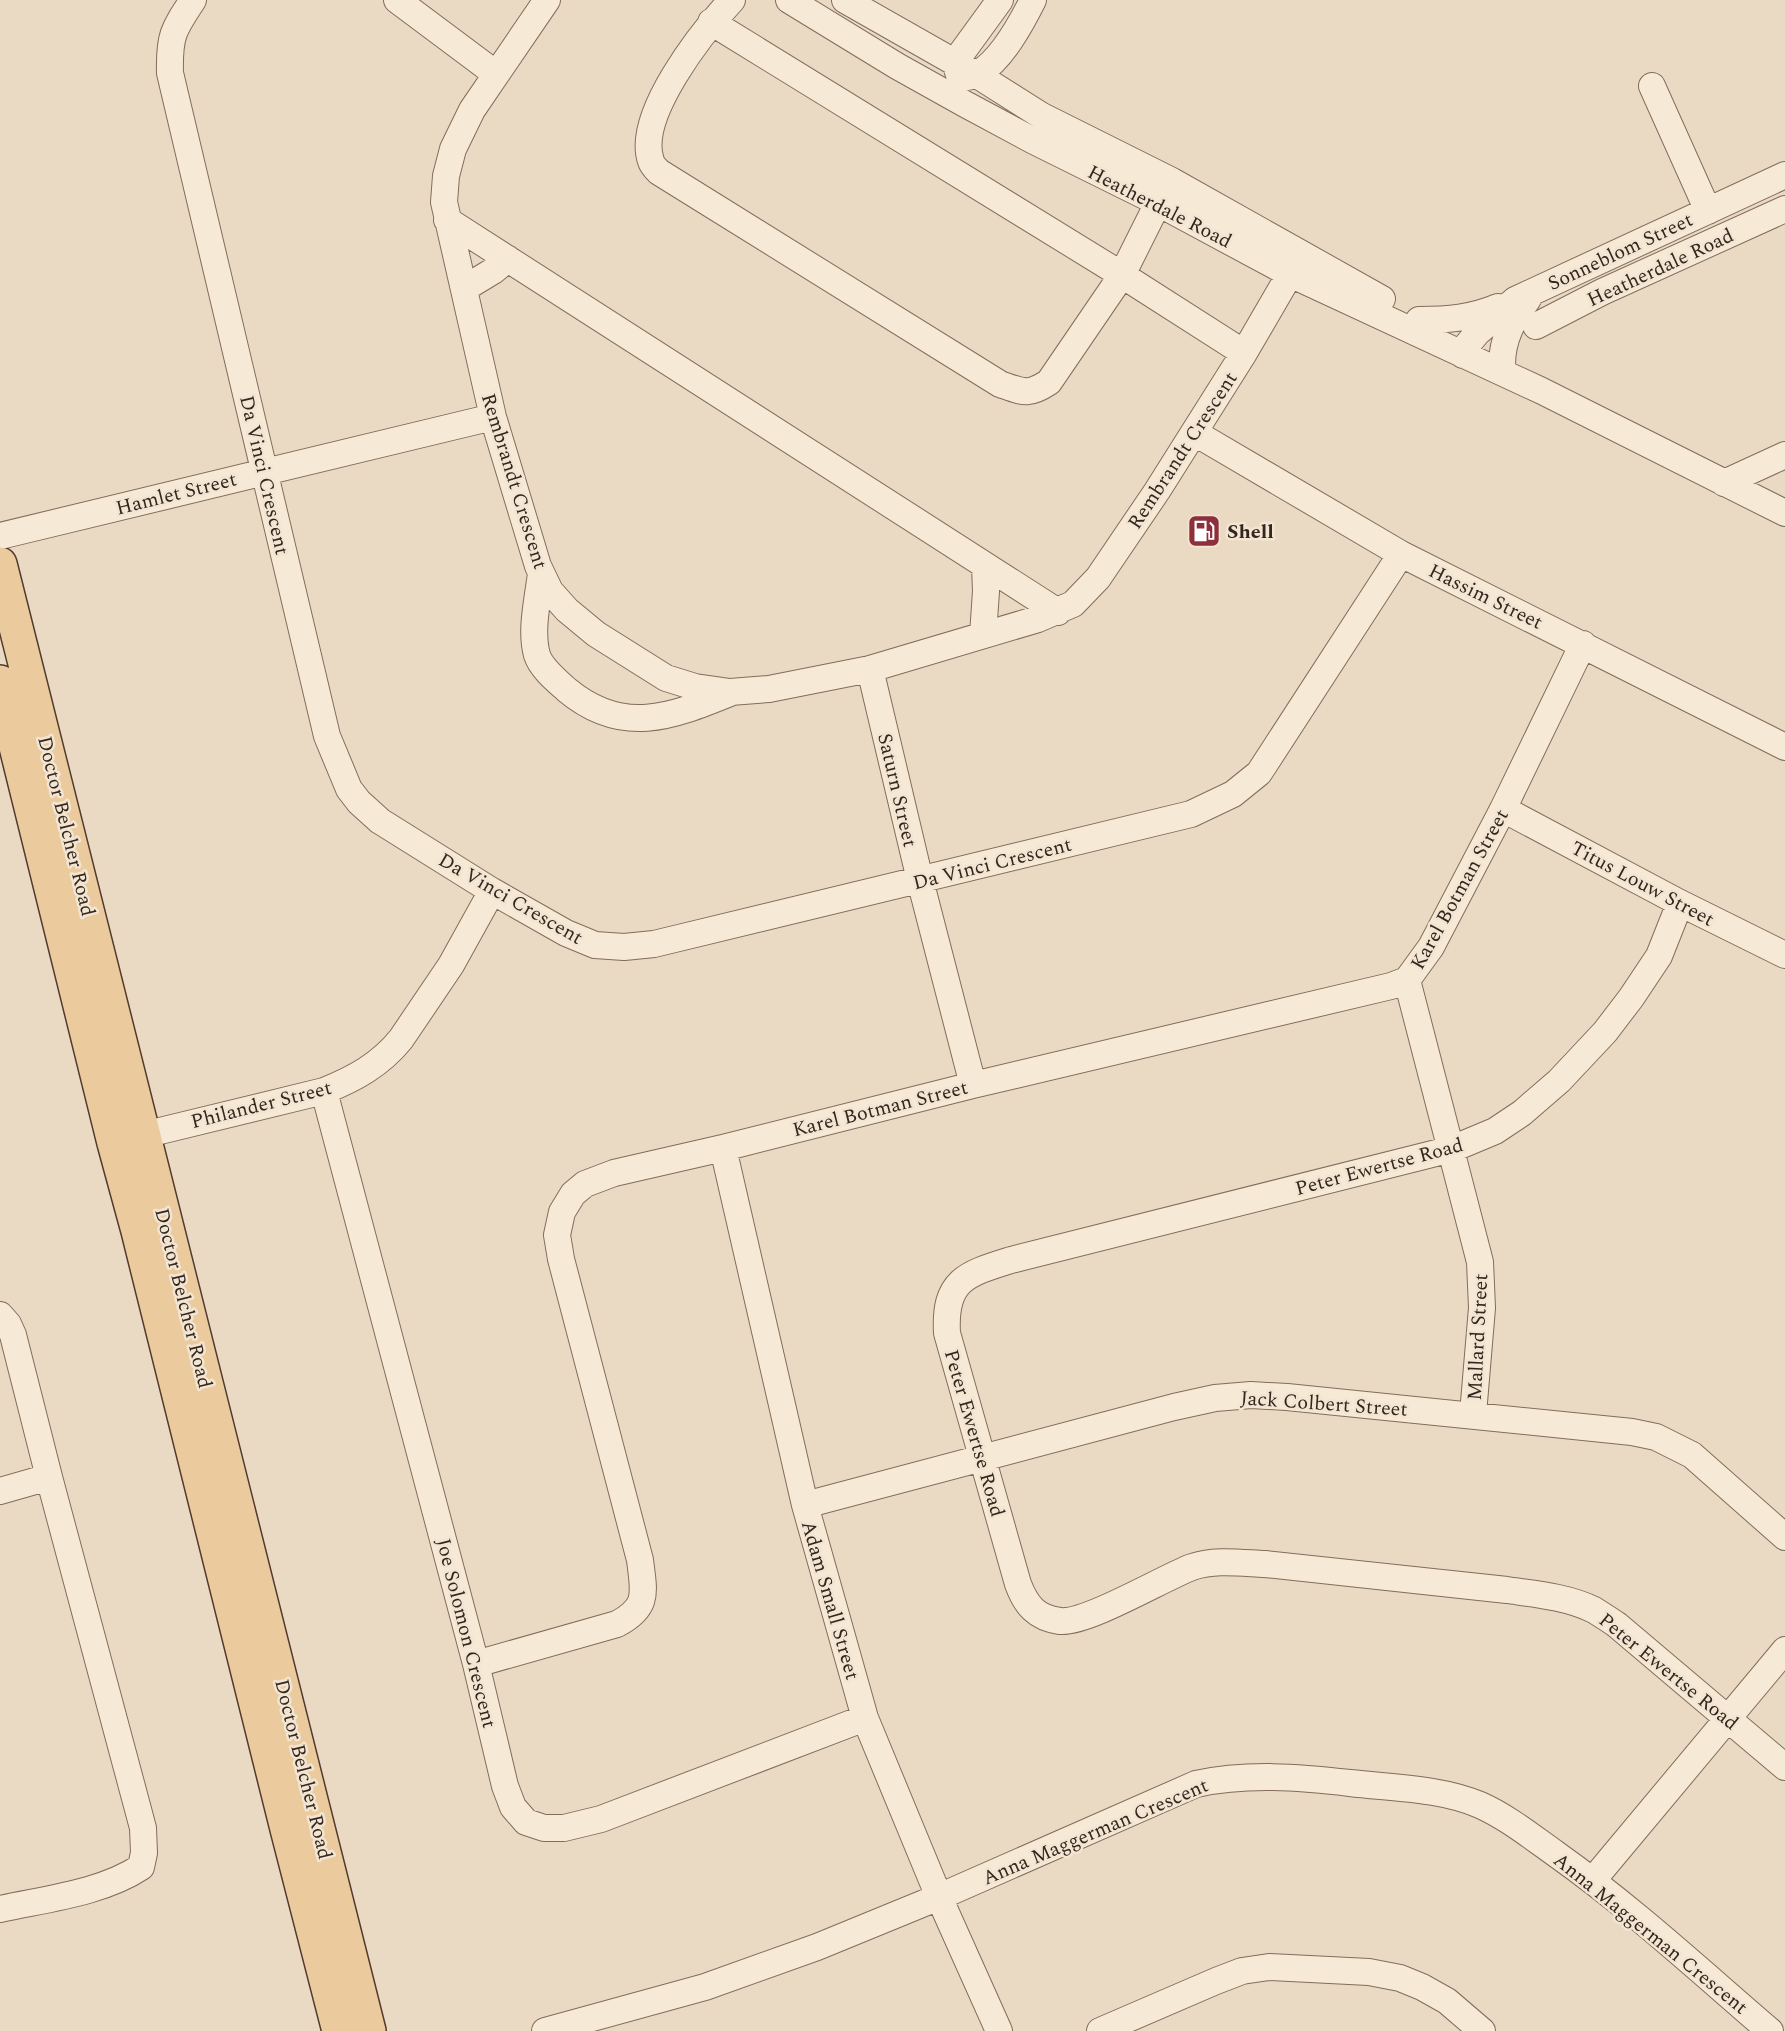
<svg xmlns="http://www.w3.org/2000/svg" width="1785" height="2031" font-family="Spectral,serif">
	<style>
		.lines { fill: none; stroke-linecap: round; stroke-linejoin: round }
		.minor-casing { stroke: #836c5b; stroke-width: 28 }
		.major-casing { stroke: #513b2f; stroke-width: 36 }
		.minor { stroke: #f6e9d6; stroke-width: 26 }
		.major { stroke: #ebca9e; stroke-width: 33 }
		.labels { text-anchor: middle; stroke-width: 5; stroke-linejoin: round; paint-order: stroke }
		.street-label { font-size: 20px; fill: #34261e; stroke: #f2e5d2 }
		.poi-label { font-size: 20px; font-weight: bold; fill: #34261e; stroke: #f2e5d2; text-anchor: start }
	</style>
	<rect width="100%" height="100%" fill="#eadac3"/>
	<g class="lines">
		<defs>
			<path id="minor" d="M193 0C173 30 169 36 170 73L327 736 349 789 359 802 380 821 492 891 566 933 595 945 624 947 654 944 1191 814 1233 794 1259 773 1401 554
				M397 0 496 74
				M547 0 472 110 453 149 446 176 444 202 493 417 538 566 550 591 567 610 596 634 666 678 695 687 730 692 769 689 870 669 1038 619 1073 604 1098 578 1157 491 1244 353 1290 274 1312 260
				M732 0C703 31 635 116 651 161 652 165 656 169 659 172L1000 384C1023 392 1028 396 1049 382L1122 275 1158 203 1172 181
				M789 0 897 66 965 104 1032 140 1145 196 1290 274 1542 391 1785 513
				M845 0 977 75 1042 116 1172 181 1382 299
				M711 22 1122 275 1244 353
				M960 78 955 62 1000 0
				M961 78C967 77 974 76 979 73 1002 59 1021 24 1033 0
				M1652 86 1708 211
				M447 220 1058 612
				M465 288 493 271 508 259
				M1419 320C1448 320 1472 318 1498 307
				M1536 326 1602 292 1785 209
				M1463 355 1468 344 1477 333 1515 300 1785 175
				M1502 365C1502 338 1513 320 1528 299
				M1195 433 1401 554 1785 747
				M1724 483 1785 455
				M0 536 493 417
				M541 573C538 599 530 630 537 655 541 668 557 681 567 690 622 736 671 717 730 693
				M983 635 986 591 985 566
				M870 669 920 880 973 1085
				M1503 809 1680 903 1785 955
				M1680 903 1659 956 1631 998 1605 1032 1559 1081 1522 1113 1495 1131 1452 1149 1011 1260C966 1274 944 1280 947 1333L1018 1584C1026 1605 1036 1618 1060 1621 1086 1624 1163 1578 1192 1567 1214 1559 1242 1563 1265 1564L1507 1590C1535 1594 1568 1597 1594 1610 1602 1615 1610 1620 1617 1625L1785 1767
				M1407 980 1480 1262 1482 1308 1473 1414
				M324 1091 476 1664 505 1786 513 1807 526 1822 544 1828H564L601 1819 865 1718
				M127 1139 324 1091C354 1079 380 1065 401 1039L451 965 492 891
				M723 1148 805 1505 865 1718 939 1897 999 2031
				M0 1315 8 1324 13 1335 49 1477 143 1828 144 1853 141 1867C102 1893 45 1899 0 1909
				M0 1491 49 1477
				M805 1505 1174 1407 1215 1398 1251 1395 1287 1397 1632 1432 1656 1437 1692 1455 1785 1537
				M476 1664 617 1624C649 1607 644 1593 640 1560L561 1259 557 1235 562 1212 573 1194 585 1184 614 1173 723 1148 973 1085 1391 986 1407 980 1431 947 1503 809 1583 644
				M1593 1880 1785 1650
				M545 2031 705 1987 817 1947 939 1897 1196 1784C1246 1773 1299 1777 1350 1783 1392 1788 1440 1788 1480 1805 1507 1817 1532 1837 1556 1854 1632 1908 1700 1971 1770 2031
				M1100 2031 1216 1981 1242 1971 1269 1967 1369 1972 1400 1978 1422 1987 1447 2001 1482 2031"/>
			<path id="major" d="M0 564 369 2031
				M0 682 114 1143 138 1231 287 1829 339 2031"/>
		</defs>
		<use href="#minor" class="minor-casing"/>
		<use href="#major" class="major-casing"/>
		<use href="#minor" class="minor"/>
		<use href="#major" class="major"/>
	</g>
	<defs>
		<symbol id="fuel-square" viewBox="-11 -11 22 22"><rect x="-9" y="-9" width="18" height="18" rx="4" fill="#8e303c" stroke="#f2e5d2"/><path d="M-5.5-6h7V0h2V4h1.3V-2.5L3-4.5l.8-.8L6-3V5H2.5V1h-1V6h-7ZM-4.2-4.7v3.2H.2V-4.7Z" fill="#fff"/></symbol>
	</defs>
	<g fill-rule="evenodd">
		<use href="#fuel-square" x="1185" y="512" width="38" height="38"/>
	</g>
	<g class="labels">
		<g class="street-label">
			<text transform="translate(1160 206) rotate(27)" y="7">Heatherdale Road</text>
			<text transform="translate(1620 251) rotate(-25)" y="7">Sonneblom Street</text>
			<text transform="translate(1660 267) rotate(-25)" y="7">Heatherdale Road</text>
			<text transform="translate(1182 450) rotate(-57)" y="7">Rembrandt Crescent</text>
			<text transform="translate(265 475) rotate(77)" y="7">Da Vinci Crescent</text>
			<text transform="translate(515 481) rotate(73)" y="7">Rembrandt Crescent</text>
			<text transform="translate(176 493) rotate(-14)" y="7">Hamlet Street</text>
			<text transform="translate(1486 596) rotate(26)" y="7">Hassim Street</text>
			<text transform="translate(898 790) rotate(77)" y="7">Saturn Street</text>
			<text transform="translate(67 826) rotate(76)" y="7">Doctor Belcher Road</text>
			<text transform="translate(992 863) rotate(-14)" y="7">Da Vinci Crescent</text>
			<text transform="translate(1643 883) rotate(28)" y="7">Titus Louw Street</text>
			<text transform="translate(1459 889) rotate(-61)" y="7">Karel Botman Street</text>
			<text transform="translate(511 898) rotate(30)" y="7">Da Vinci Crescent</text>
			<text transform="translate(261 1104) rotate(-14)" y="7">Philander Street</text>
			<text transform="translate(880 1108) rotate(-14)" y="7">Karel Botman Street</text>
			<text transform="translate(1379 1166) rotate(-15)" y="7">Peter Ewertse Road</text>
			<text transform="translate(184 1298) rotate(76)" y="7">Doctor Belcher Road</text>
			<text transform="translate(1477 1337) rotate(-87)" y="7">Mallard Street</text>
			<text transform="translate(1324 1403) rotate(4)" y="7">Jack Colbert Street</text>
			<text transform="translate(975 1433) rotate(74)" y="7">Peter Ewertse Road</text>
			<text transform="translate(831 1600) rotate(74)" y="7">Adam Small Street</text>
			<text transform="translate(467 1633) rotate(76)" y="7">Joe Solomon Crescent</text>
			<text transform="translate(1669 1671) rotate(39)" y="7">Peter Ewertse Road</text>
			<text transform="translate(304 1769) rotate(76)" y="7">Doctor Belcher Road</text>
			<text transform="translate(1095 1831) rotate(-23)" y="7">Anna Maggerman Crescent</text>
			<text transform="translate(1651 1933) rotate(39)" y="7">Anna Maggerman Crescent</text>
		</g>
		<g class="poi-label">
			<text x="1227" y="538">Shell</text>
		</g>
	</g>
</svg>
